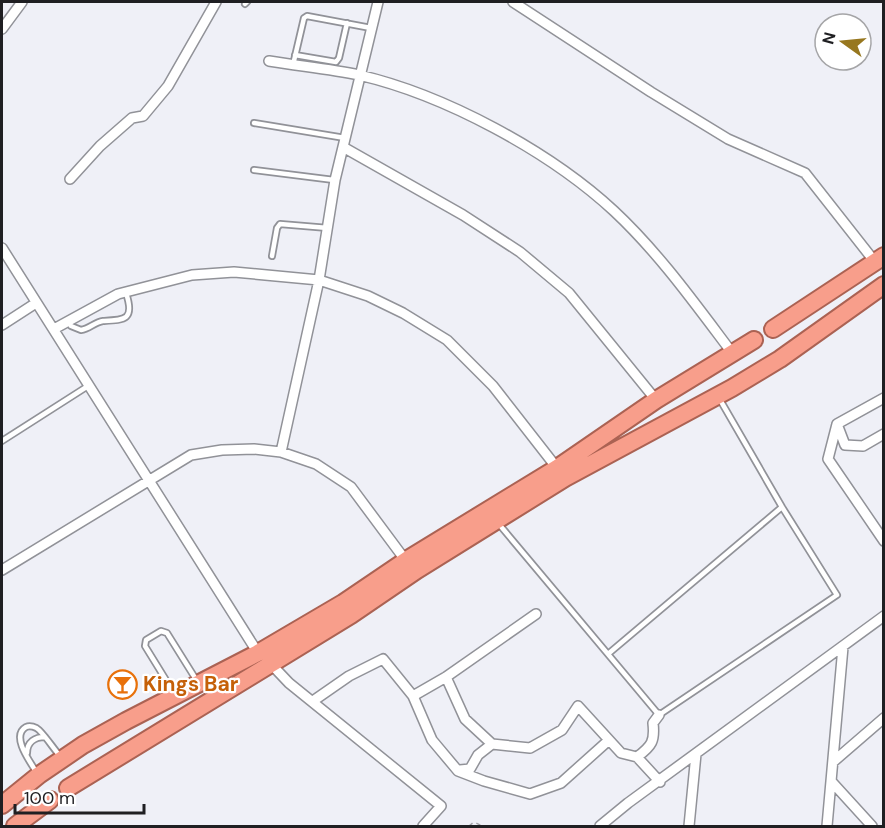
<svg xmlns="http://www.w3.org/2000/svg" width="885" height="828" font-family="'DM Sans',sans-serif">
	<style>
		.lines { fill: none; stroke-linecap: round; stroke-linejoin: round }
		.service-casing { stroke: #919298; stroke-width: 8 }
		.minor-casing { stroke: #919298; stroke-width: 12 }
		.trunk-casing { stroke: #ab6253; stroke-width: 20 }
		.path { stroke: #a2a2a8; stroke-width: 1.5; stroke-dasharray: 4.5 4.5; stroke-linecap: butt }
		.service { stroke: #fff; stroke-width: 4.5 }
		.minor { stroke: #fff; stroke-width: 9 }
		.trunk { stroke: #f89e8b; stroke-width: 16 }
		.labels { text-anchor: middle; stroke-width: 4.5; stroke-linejoin: round; paint-order: stroke }
		.food-label { font-size: 21px; font-weight: bold; fill: #c56008; stroke: #fff; text-anchor: start }
	</style>
	<rect width="100%" height="100%" fill="#eff0f7"/>
	<g class="lines">
		<defs>
			<path id="service" d="M245 4 247 2
				M295 55 336 62 339 58 347 23
				M293 65 304 18 307 16 371 28
				M254 123 345 138
				M254 170 334 180
				M272 256 277 228 280 224 328 228
				M68 321 71 326 81 330C89 329 95 322 103 321 125 320 135 320 126 293
				M2 441 88 386
				M498 523 659 715 837 595 782 507 719 398
				M608 654 782 507
				M174 693 145 646 146 640 161 631 167 633 197 681
				M27 753C27 742 35 737 45 737
				M37 773C31 763 10 736 26 727 30 725 36 727 39 730 47 738 53 748 60 756"/>
			<path id="minor" d="M513 2 651 92 728 139 805 173 875 262
				M2 29 22 2
				M269 61C299 66 330 69 359 75 445 95 549 151 614 211 659 253 696 305 733 354
				M343 147 463 215 520 252 569 293 656 400
				M70 179 100 146 132 118 143 116 168 86 216 2
				M2 248 258 653
				M2 325 36 303
				M54 329 118 294 192 275 234 272 319 280 368 296 403 313 447 340 493 386 557 468
				M837 424 884 398
				M884 434 863 446 845 445 837 424 828 459 884 541
				M281 452 319 280 335 180 378 2
				M2 570 191 455 222 450 254 449 281 452 316 464 351 487 406 561
				M271 664 289 683 441 806 423 826
				M446 677 465 719 492 744 530 748 562 730 578 706 621 753 637 757 660 782
				M413 696 432 740 458 771 484 781 530 794 561 783 609 740
				M313 701 349 676 383 659 413 696 446 677 536 614
				M637 757C652 746 655 741 653 723L659 715
				M833 762 884 718
				M460 770 470 769 478 755 492 744
				M831 781 872 826
				M600 826 628 803 884 616
				M689 826 696 754
				M827 826 843 647"/>
			<path id="trunk" d="M773 329 884 256
				M68 788 351 615 417 570 565 478 732 388 780 359 884 285
				M2 805 39 775 83 745 126 721 258 653 343 603 408 559 557 468 656 400 754 340
				M15 826 50 800"/>
		</defs>
		<use href="#service" class="service-casing"/>
		<use href="#minor" class="minor-casing"/>
		<use href="#trunk" class="trunk-casing"/>
		<path class="path" d="M469 826 474 822 482 826"/>
		<use href="#service" class="service"/>
		<use href="#minor" class="minor"/>
		<use href="#trunk" class="trunk"/>
	</g>
	<defs>
		<symbol id="bar-ring" viewBox="-11 -11 22 22"><circle r="9.5" fill="#fff" stroke="#e8710a" stroke-width="1.5"/><path d="M-6-5H6L.8 .8V4.5H3.5V6h-7V4.5H-.8V.8Z" fill="#e8710a"/></symbol>
	</defs>
	<g fill-rule="evenodd">
		<use href="#bar-ring" x="106" y="668" width="33" height="33"/>
	</g>
	<g class="labels">
		<g class="food-label">
			<text x="143" y="691">Kings Bar</text>
		</g>
	</g>
	<rect width="885" height="828" fill="none" stroke="#1f1f22" stroke-width="6"/>
	<g transform="translate(843 42) rotate(285)"><circle r="28" fill="#ffffff" stroke="#a5a5a7" stroke-width="1.5"/>
	<path d="M0-4.5L10 22L0 15L-10 22Z" fill="#97771f"/>
	<text y="-9" font-size="16" font-weight="bold" text-anchor="middle" fill="#1f1f22">N</text>
	</g>
	<path d="M15 804v9h129v-9" fill="none" stroke="#1f1f22" stroke-width="3"/>
	<text x="24" y="804" font-size="18" fill="#1f1f22" stroke="#ffffff" stroke-width="4.5" paint-order="stroke">100 m</text>
</svg>
